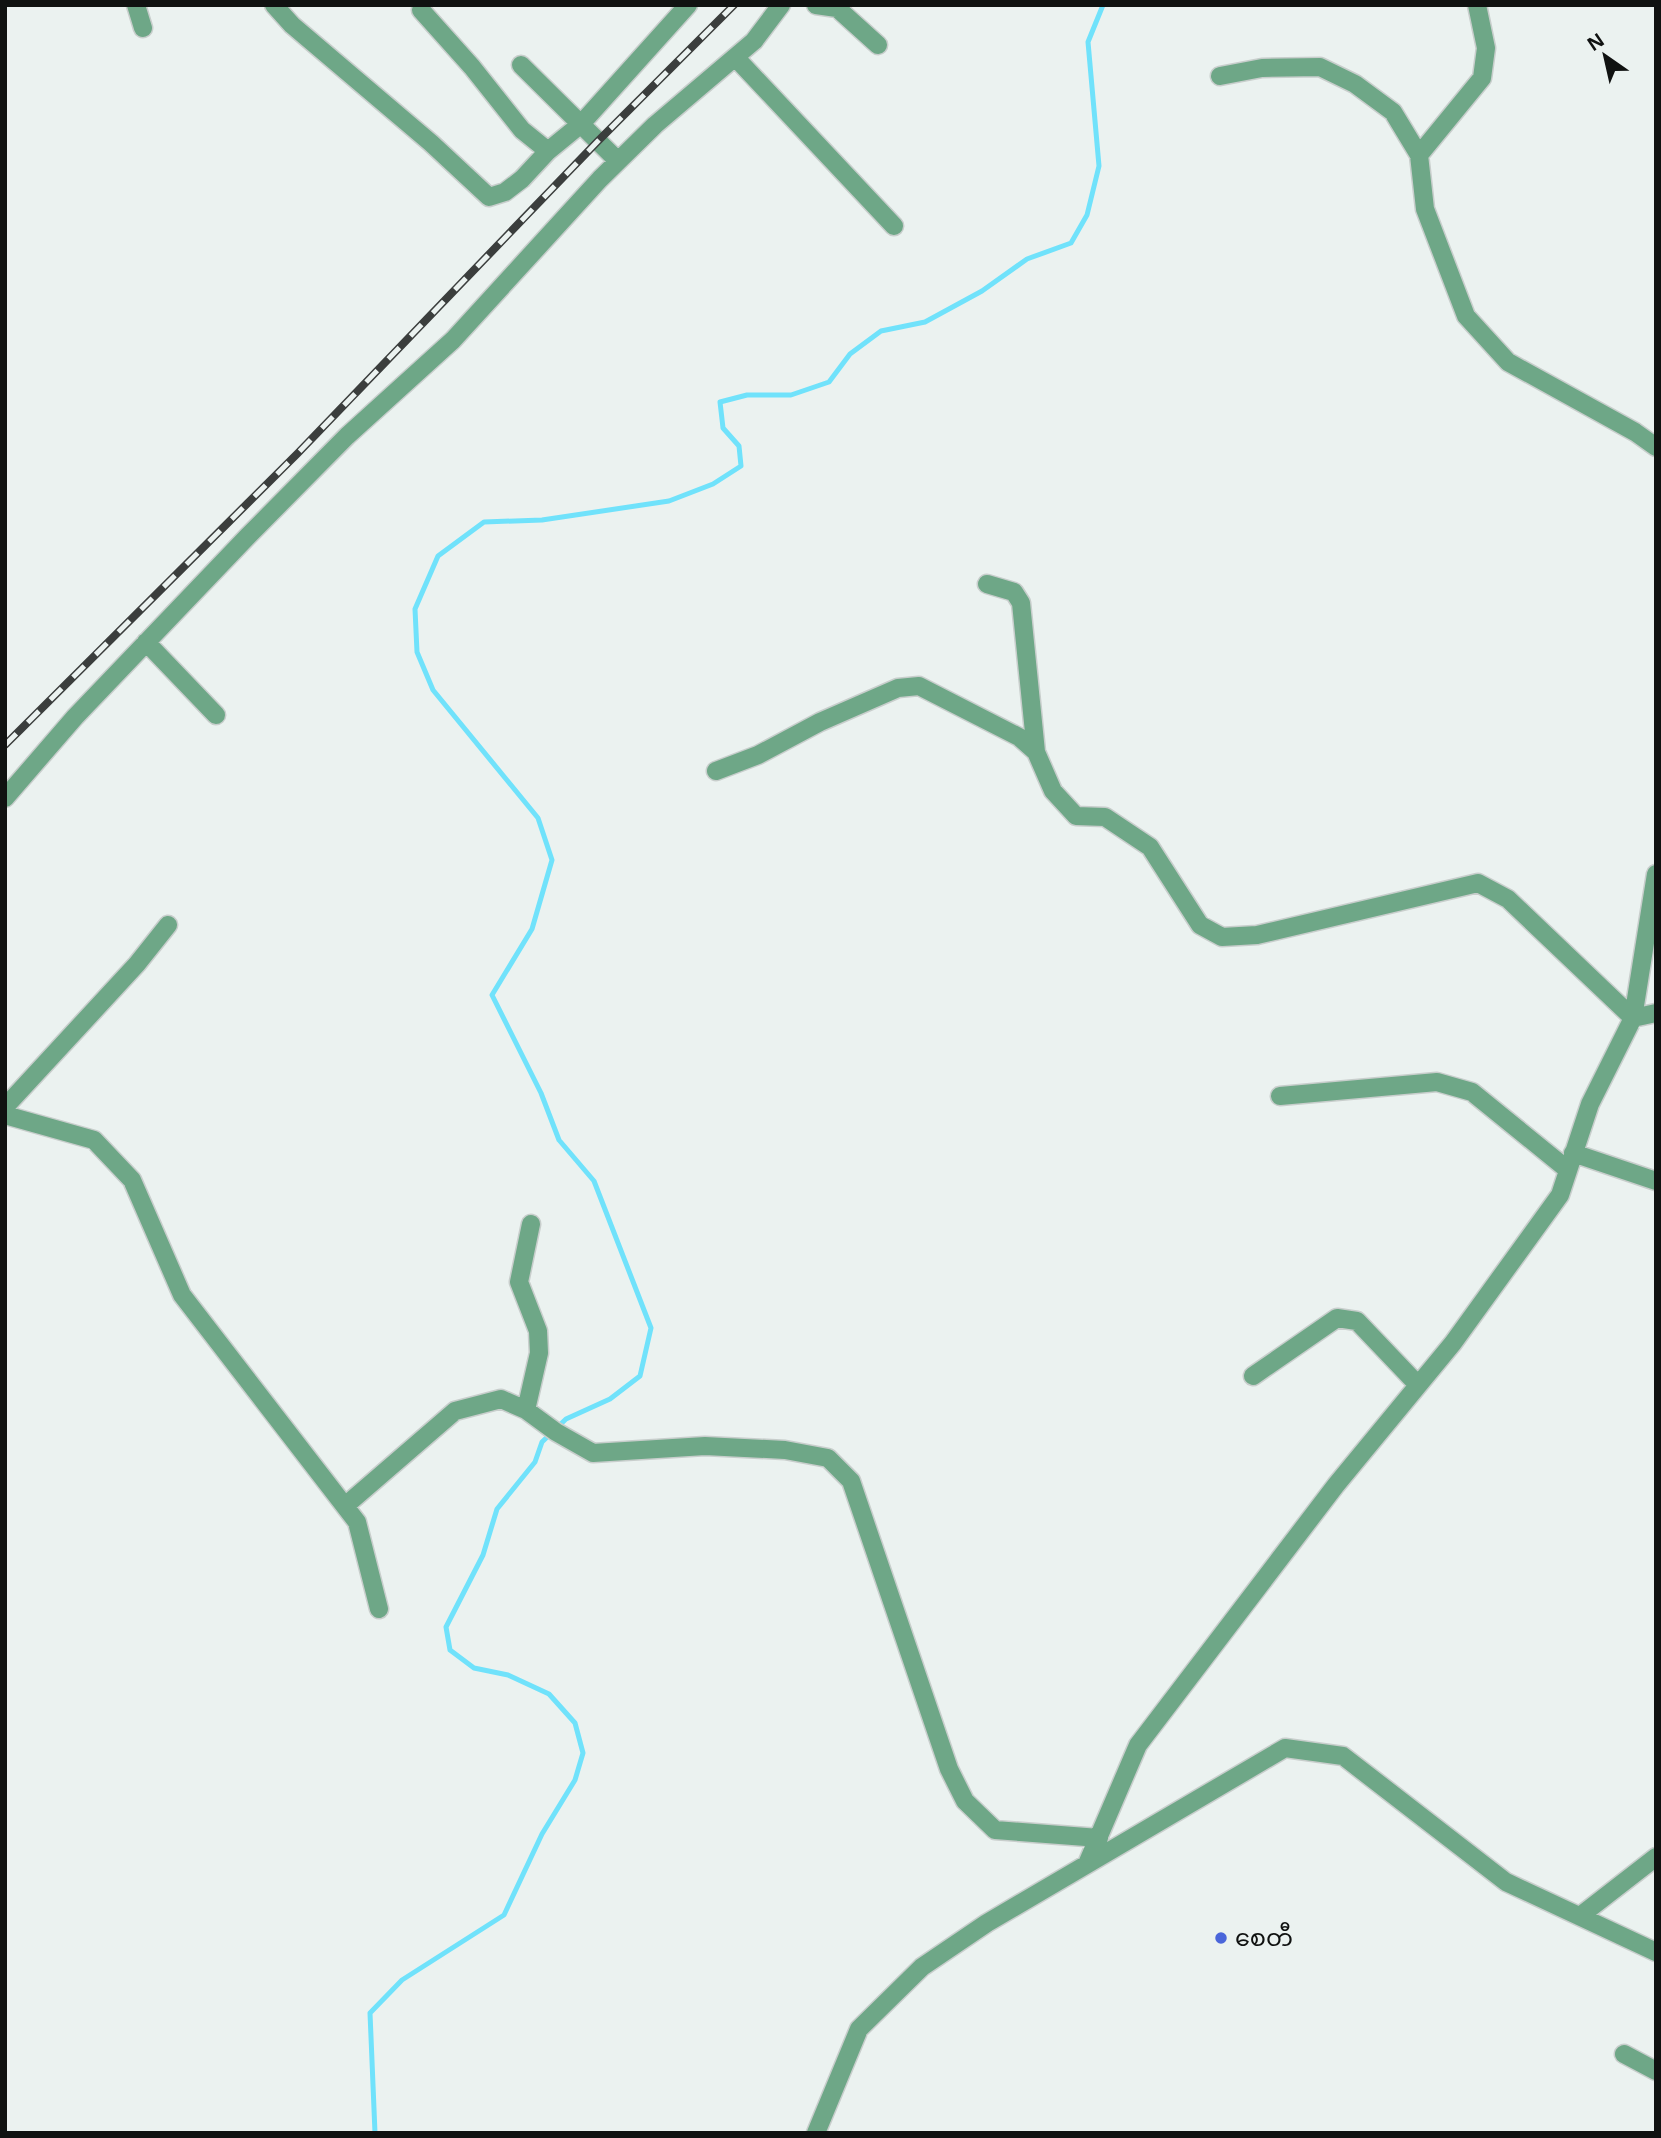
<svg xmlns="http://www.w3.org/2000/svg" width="1661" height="2138" font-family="'Noto Sans','Noto Sans Myanmar',sans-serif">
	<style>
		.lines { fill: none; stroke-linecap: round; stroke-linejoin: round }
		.stream { stroke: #70e2fb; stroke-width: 5 }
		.minor-casing { stroke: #c8cecc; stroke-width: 21 }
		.minor { stroke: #6ea787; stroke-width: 18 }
		.rail-casing { stroke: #3b3e3d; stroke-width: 8 }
		.rail { stroke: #ebf2f0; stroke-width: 5; stroke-dasharray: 16; stroke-linecap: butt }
		.poi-dot { fill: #4a66da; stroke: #ebf2f0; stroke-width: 2.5 }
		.labels { text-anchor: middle; stroke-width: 6; stroke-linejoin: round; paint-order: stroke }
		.poi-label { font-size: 24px; fill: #101211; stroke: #ebf2f0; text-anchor: start }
	</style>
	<rect width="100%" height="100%" fill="#ebf2f0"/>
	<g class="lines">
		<path class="stream" d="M375 2133 370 2013 402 1980 504 1915 542 1834 575 1780 583 1753 575 1723 549 1694 508 1675 474 1668 450 1650 446 1627 483 1555 497 1509 535 1462 542 1442 566 1419 610 1399 640 1376 651 1328 594 1181 559 1140 541 1093 492 995 532 929 552 860 538 818 433 690 417 652 415 609 438 556 484 522 542 520 669 501 713 484 741 466 739 446 723 428 720 402 747 395H791L829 382 850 354 881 331 925 322 982 291 1027 259 1071 243 1087 215 1099 166 1088 42 1103 5"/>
		<defs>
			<path id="minor" d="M136 5 143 28
				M274 5 292 25 431 143 489 197 505 192 522 179 548 151 581 124 688 5
				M816 5 837 8 878 45
				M1477 5 1486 48 1482 78 1419 155 1425 209 1466 316 1508 362 1635 432 1656 447
				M421 10 472 67 522 130 548 151
				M736 58 894 226
				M521 65 618 161
				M1220 76 1262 68 1320 67 1355 84 1393 112 1419 155
				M987 584 1014 592 1021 603 1036 752
				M146 642 216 715
				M716 771 758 755 820 722 898 688 919 686 1019 737 1036 752 1053 791 1076 816 1105 817 1150 847 1200 925 1222 937 1257 935 1478 883 1508 899 1633 1018
				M5 798 75 717 248 536 347 436 453 340 600 179 655 125 754 41 781 5
				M1633 1018 1656 1013
				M1280 1096 1437 1082 1472 1092 1568 1170
				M5 1107 137 964 168 925
				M5 1115 94 1140 132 1180 182 1295 357 1522 379 1609
				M1573 1153 1656 1181
				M1253 1376 1337 1318 1357 1321 1418 1385
				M526 1410 539 1353 538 1331 519 1282 531 1224
				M345 1506 455 1411 501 1399 526 1410 556 1432 593 1453 705 1446 785 1450 828 1458 851 1481 949 1769 965 1801 995 1830 1099 1838
				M1087 1864 1138 1745 1336 1485 1453 1343 1560 1195 1590 1104 1633 1018 1656 874
				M1580 1916 1656 1857
				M1624 2054 1656 2071
				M816 2133 859 2029 922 1967 987 1923 1285 1748 1343 1756 1506 1882 1656 1952"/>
		</defs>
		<use href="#minor" class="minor-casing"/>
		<use href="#minor" class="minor"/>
		<defs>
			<path id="rail" d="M5 745 298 453 598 141 734 5"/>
		</defs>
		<use href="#rail" class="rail-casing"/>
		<use href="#rail" class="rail"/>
	</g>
	<circle class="poi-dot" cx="1221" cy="1938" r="7"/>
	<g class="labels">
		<g class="poi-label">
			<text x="1235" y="1946">စေတီ</text>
		</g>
	</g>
	<rect width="1661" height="2138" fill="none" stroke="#101211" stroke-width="14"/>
	<g transform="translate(1605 56) rotate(326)" stroke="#ebf2f0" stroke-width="5" paint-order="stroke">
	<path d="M0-5L12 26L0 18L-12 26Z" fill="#101211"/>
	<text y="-10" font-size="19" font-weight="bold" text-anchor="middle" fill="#101211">N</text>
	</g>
</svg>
